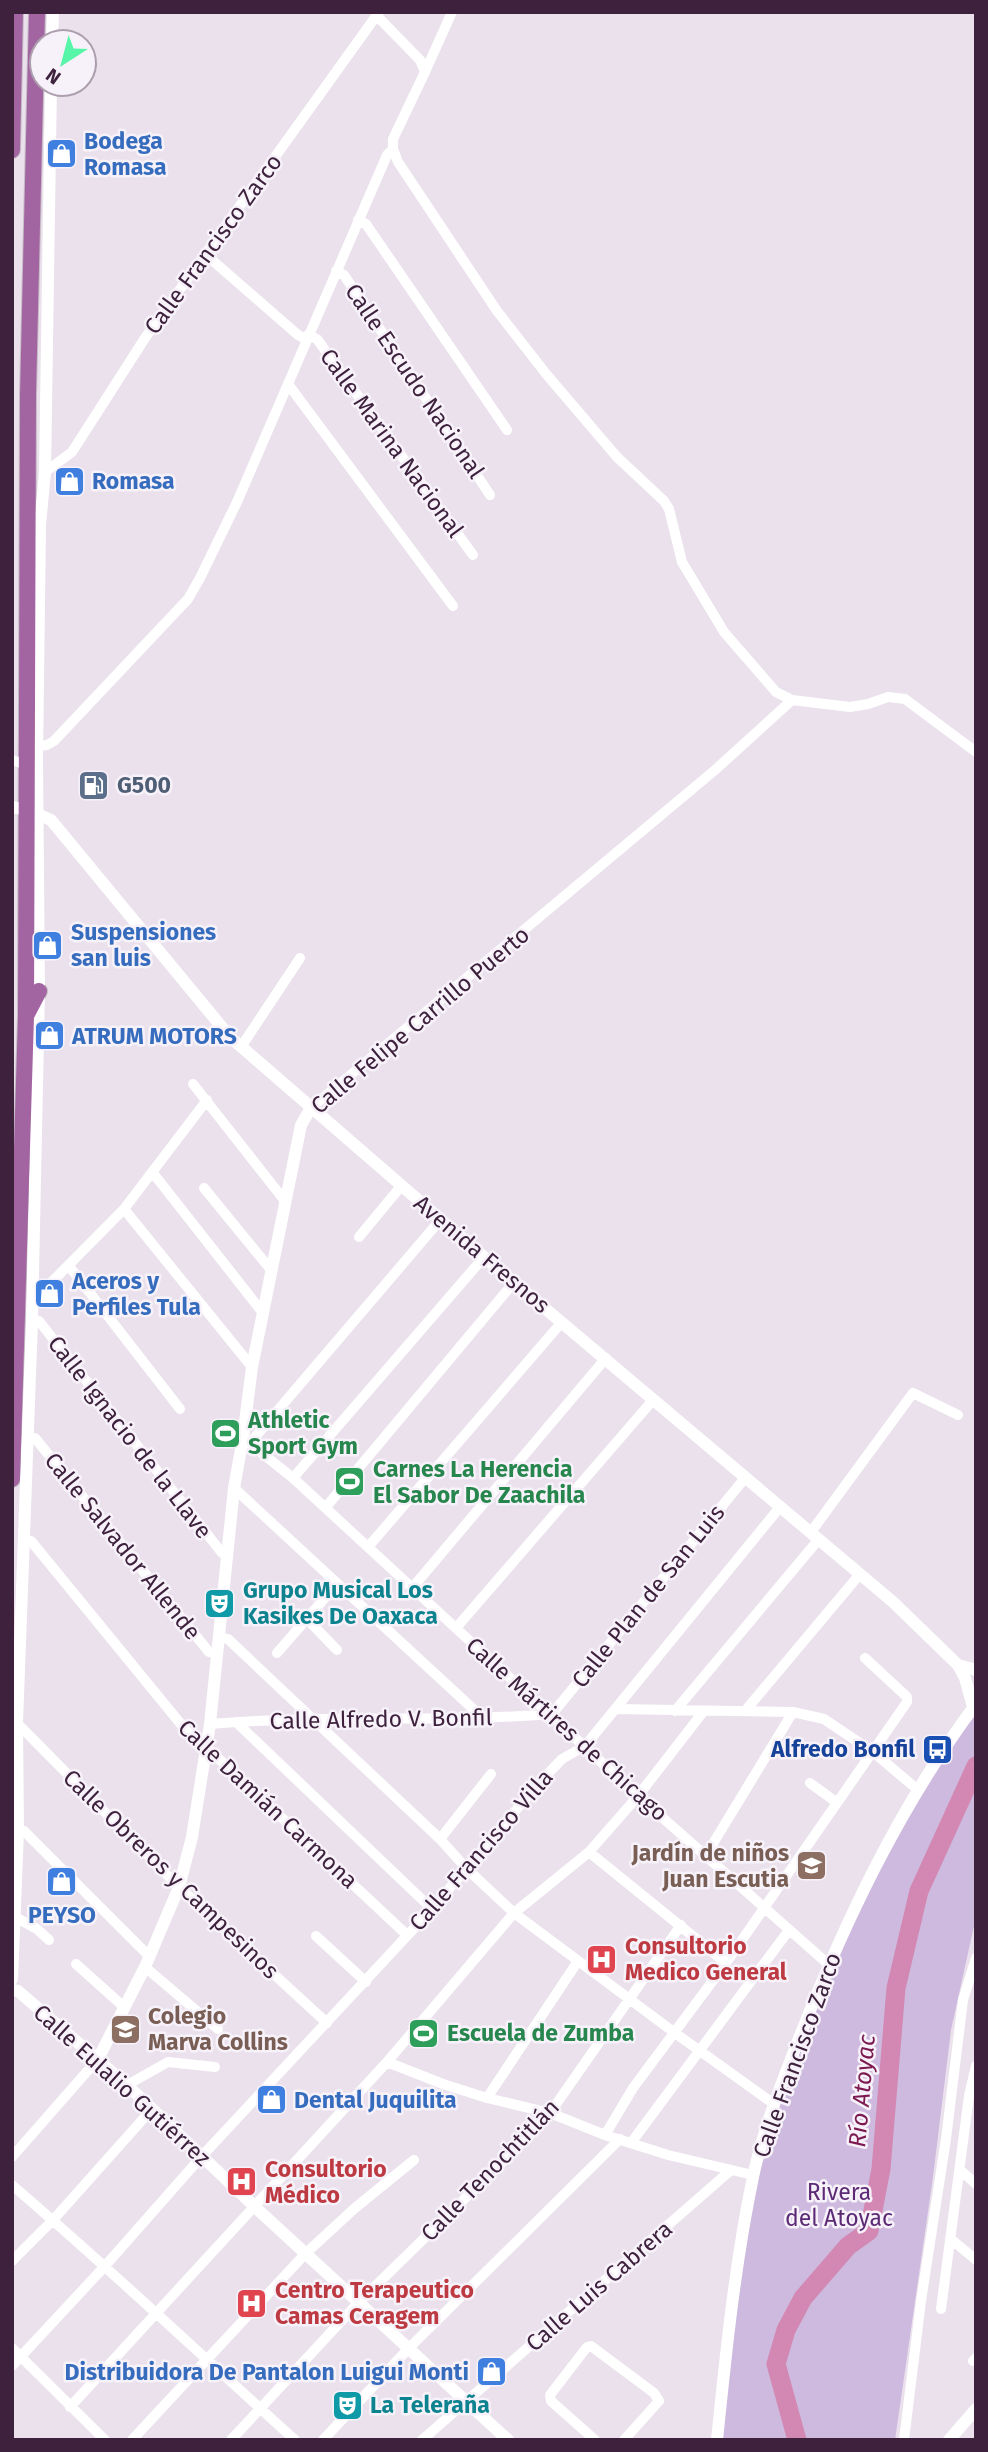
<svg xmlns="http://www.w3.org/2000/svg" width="988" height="2452" font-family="'Fira Sans',sans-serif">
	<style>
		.green { fill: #cdbade }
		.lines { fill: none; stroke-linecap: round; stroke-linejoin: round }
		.river { stroke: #d388b3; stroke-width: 19 }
		.primary-casing { stroke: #c5bcc5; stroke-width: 18 }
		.minor { stroke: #fff; stroke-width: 10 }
		.tertiary { stroke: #fff; stroke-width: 12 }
		.primary { stroke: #a365a2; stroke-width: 16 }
		.labels { text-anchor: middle; stroke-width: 5; stroke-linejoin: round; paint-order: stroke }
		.shop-label { font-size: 23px; font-weight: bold; fill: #366cbe; stroke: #f7f2f9; text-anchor: start }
		.street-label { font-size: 23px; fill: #3d213d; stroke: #f7f2f9 }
		.service-label { font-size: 23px; font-weight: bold; fill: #4e5e75; stroke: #f7f2f9; text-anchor: start }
		.leisure-label { font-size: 23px; font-weight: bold; fill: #27864d; stroke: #f7f2f9; text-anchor: start }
		.culture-label { font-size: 23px; font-weight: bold; fill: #0d838f; stroke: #f7f2f9; text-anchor: start }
		.transit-label { font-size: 23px; font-weight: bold; fill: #164399; stroke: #f7f2f9; text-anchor: end }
		.education-label { font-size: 23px; font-weight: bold; fill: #785e54; stroke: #f7f2f9; text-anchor: end }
		.health-label { font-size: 23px; font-weight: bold; fill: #be3a42; stroke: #f7f2f9; text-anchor: start }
		.park-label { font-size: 23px; fill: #5c2a75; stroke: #f7f2f9 }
		.water-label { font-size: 24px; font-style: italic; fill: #7b1a50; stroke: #f7f2f9 }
	</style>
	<rect width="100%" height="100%" fill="#eae1ec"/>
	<path class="green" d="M976 1704V1917L951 2030 933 2177 895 2440H717L753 2175 828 1964 878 1864Z"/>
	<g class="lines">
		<path class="river" d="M797 2440 776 2364 786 2330 803 2298 848 2246 869 2231 881 2169 896 1988 919 1891 976 1766"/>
		<defs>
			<path id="primary" d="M12 150 15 12
				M27 1014 39 991
				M12 1479 26 1016 28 395 37 12"/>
		</defs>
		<use href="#primary" class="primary-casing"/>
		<path class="minor" d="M377 16 420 60 425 72 393 139V149L398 162 497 311 547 375 617 457 664 501 669 509 682 562 724 632 776 692 792 700 850 707 868 704 888 697 905 699 976 752
			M425 72 452 12
			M358 220 366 224 507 430
			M205 254 298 335 306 339
			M336 271 344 275 490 495
			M308 335 317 339 473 555
			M288 384 453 606
			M45 472 72 452 145 338 379 12
			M37 746 47 745 54 741 188 599 200 578 237 502 387 155 393 149
			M12 760 27 765
			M241 1047 300 958
			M193 1084 285 1201
			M311 1108 715 770 792 700
			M153 1173 263 1313
			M204 1188 271 1270
			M124 1209 252 1367
			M359 1237 402 1185
			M69 1266 180 1409
			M32 1302 124 1209 207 1100
			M32 1321H39L222 1553 228 1554
			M30 1438H35L209 1652 217 1654
			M243 1438 293 1478 638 1796 828 1964
			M250 1443 441 1219
			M293 1478 484 1257
			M234 1488 484 1719
			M326 1507 515 1281
			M811 1532 913 1393 958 1415
			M25 1541H31L198 1745 207 1748 407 1935
			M368 1547 562 1322
			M413 1587 606 1358
			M307 1619 337 1650
			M456 1628 653 1400
			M220 1638 228 1639 440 1839 466 1868 514 1913 675 2033 774 2104
			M277 1653 337 1584
			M617 1709 793 1712 824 1719 873 1752 918 1790
			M675 1711 819 1539
			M745 1711 860 1574
			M236 1722 432 1909
			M17 1723 179 1887 327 2023
			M210 1724C324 1714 438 1723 552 1714L745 1478
			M810 1783 836 1802
			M18 1831H24L149 1956
			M440 1839 491 1774
			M589 1852 726 1963
			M706 1855 793 1712
			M15 1917 37 1929 49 1940
			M316 1936 366 1982
			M76 1964 124 2007
			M145 1967 218 2029
			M387 2062 443 2084 487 2098 550 2113 605 2135 668 2155 753 2175
			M127 2085 168 2062 215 2067
			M487 2098 578 1961
			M605 2135 633 2088 726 1963 907 1702V1697L865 1658
			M631 2143 789 1930
			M12 2157 98 2059
			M960 2170 976 2184
			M12 2185C109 2268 201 2355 295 2440
			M951 2239 976 2260
			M12 2261 53 2220 152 2109
			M941 2309 969 2096 976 2066
			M12 2348 105 2440
			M973 2361 976 2358
			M12 2366 105 2266 202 2156 432 1909 538 1784 562 1759 585 1746 780 1507
			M70 2407 387 2062 514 1913 589 1852 638 1796 703 1712
			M132 2440 305 2254 355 2208 414 2160
			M231 2440 359 2302 535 2130 550 2113 681 1925
			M323 2440 408 2349 620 2139
			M422 2440 731 2170
			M595 2440 551 2401 550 2395 587 2347 591 2346 654 2393 659 2401 624 2440
			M904 2440 921 2301 946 2139 963 2000 976 1958"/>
		<path class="tertiary" d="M52 42 53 12
			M12 807 28 810 51 820 230 1037 484 1257 893 1602 958 1665 965 1678 973 1707
			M958 1665 976 1670
			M12 1979 18 1831 17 1723 32 1321 39 991 37 759 40 525 45 472 51 84
			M12 1990 18 1991 127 2085 254 2206 508 2440
			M98 2059 145 1967 179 1887 192 1837 210 1724 234 1488 243 1438 252 1367 301 1125 311 1108
			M717 2440C726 2352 735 2263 753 2177 763 2130 781 2085 798 2041 844 1923 900 1805 976 1704
			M949 2440 976 2409"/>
		<use href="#primary" class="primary"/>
	</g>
	<defs>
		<symbol id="shop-square" viewBox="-11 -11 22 22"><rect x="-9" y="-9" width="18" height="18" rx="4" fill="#3f7fe0" stroke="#f7f2f9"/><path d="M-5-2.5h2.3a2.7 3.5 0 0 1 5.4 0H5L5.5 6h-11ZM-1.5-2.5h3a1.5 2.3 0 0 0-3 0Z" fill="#fff"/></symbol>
		<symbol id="fuel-square" viewBox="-11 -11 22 22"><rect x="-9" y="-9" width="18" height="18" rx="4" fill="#5c6f8a" stroke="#f7f2f9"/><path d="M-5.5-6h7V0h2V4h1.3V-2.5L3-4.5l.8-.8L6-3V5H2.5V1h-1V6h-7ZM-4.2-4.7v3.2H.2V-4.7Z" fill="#fff"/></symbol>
		<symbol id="stadium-square" viewBox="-11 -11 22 22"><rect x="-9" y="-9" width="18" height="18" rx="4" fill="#2e9e5b" stroke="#f7f2f9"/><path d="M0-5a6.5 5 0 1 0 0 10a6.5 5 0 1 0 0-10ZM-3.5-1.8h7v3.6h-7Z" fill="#fff"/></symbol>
		<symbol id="theatre-square" viewBox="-11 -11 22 22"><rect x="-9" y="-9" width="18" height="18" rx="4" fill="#0f9aa8" stroke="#f7f2f9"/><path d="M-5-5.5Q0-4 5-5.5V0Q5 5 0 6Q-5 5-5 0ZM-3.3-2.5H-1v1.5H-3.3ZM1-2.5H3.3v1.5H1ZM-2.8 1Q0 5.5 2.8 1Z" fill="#fff"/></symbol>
		<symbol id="bus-square" viewBox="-11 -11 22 22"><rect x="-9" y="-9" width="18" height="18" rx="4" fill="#1a4fb4" stroke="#f7f2f9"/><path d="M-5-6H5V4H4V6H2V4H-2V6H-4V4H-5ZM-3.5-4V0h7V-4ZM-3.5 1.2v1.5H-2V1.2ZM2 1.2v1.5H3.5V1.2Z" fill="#fff"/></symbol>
		<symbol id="school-square" viewBox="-11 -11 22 22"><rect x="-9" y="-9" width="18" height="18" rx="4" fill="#8d6e63" stroke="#f7f2f9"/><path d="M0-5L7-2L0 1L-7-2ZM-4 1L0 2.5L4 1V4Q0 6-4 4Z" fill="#fff"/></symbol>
		<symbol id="hospital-square" viewBox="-11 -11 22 22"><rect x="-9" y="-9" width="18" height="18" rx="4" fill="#e0444e" stroke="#f7f2f9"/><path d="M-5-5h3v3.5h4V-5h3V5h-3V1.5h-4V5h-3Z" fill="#fff"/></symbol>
	</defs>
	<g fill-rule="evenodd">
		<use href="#shop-square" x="44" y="136" width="35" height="35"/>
		<use href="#shop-square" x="52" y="464" width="35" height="35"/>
		<use href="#fuel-square" x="76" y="768" width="35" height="35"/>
		<use href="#shop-square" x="30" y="928" width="35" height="35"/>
		<use href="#shop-square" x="32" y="1018" width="35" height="35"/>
		<use href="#shop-square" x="32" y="1276" width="35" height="35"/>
		<use href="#stadium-square" x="208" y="1416" width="35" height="35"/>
		<use href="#stadium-square" x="332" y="1464" width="35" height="35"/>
		<use href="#theatre-square" x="202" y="1586" width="35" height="35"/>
		<use href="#bus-square" x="920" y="1732" width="35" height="35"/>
		<use href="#school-square" x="794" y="1848" width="35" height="35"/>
		<use href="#shop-square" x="44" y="1864" width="35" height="35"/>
		<use href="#hospital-square" x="584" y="1942" width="35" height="35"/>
		<use href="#school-square" x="108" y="2012" width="35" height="35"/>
		<use href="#stadium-square" x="406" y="2016" width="35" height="35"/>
		<use href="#shop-square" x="254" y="2082" width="35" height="35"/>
		<use href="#hospital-square" x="224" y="2164" width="35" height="35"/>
		<use href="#hospital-square" x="234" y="2286" width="35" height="35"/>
		<use href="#shop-square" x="474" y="2354" width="35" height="35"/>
		<use href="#theatre-square" x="330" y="2388" width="35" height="35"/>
	</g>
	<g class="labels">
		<g class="shop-label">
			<text x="84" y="149">Bodega<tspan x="84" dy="26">Romasa</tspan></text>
			<text x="92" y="489">Romasa</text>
			<text x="71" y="940">Suspensiones<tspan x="71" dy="26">san luis</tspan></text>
			<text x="72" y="1044">ATRUM MOTORS</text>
			<text x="72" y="1289">Aceros y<tspan x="72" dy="26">Perfiles Tula</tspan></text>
			<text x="62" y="1923" text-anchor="middle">PEYSO</text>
			<text x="294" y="2108">Dental Juquilita</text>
			<text x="469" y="2380" text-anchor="end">Distribuidora De Pantalon Luigui Monti</text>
		</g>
		<g class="street-label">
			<text transform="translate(213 244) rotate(-54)" y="8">Calle Francisco Zarco</text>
			<text transform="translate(415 381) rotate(56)" y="8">Calle Escudo Nacional</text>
			<text transform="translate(392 443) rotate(54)" y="8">Calle Marina Nacional</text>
			<text transform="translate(420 1020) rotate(-40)" y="8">Calle Felipe Carrillo Puerto</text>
			<text transform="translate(482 1254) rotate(40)" y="8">Avenida Fresnos</text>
			<text transform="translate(130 1437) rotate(52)" y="8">Calle Ignacio de la Llave</text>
			<text transform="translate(123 1546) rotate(51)" y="8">Calle Salvador Allende</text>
			<text transform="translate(648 1596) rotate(-51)" y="8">Calle Plan de San Luis</text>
			<text transform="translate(381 1719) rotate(-1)" y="8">Calle Alfredo V. Bonfil</text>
			<text transform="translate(567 1729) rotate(42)" y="8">Calle Mártires de Chicago</text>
			<text transform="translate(268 1804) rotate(43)" y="8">Calle Damián Carmona</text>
			<text transform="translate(481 1850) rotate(-49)" y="8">Calle Francisco Villa</text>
			<text transform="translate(171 1874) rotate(44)" y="8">Calle Obreros y Campesinos</text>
			<text transform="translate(797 2055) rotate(-70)" y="8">Calle Francisco Zarco</text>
			<text transform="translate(122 2085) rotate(42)" y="8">Calle Eulalio Gutiérrez</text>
			<text transform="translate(490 2170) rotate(-46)" y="8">Calle Tenochtitlán</text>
			<text transform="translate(599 2286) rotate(-41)" y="8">Calle Luis Cabrera</text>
		</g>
		<g class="service-label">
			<text x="117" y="793">G500</text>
		</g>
		<g class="leisure-label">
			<text x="248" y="1428">Athletic<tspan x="248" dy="26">Sport Gym</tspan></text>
			<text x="373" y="1477">Carnes La Herencia<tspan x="373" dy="26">El Sabor De Zaachila</tspan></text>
			<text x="447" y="2041">Escuela de Zumba</text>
		</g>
		<g class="culture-label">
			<text x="243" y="1598">Grupo Musical Los<tspan x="243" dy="26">Kasikes De Oaxaca</tspan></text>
			<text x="370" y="2413">La Teleraña</text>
		</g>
		<g class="transit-label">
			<text x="915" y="1757">Alfredo Bonfil</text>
		</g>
		<g class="education-label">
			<text x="789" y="1861">Jardín de niños<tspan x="789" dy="26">Juan Escutia</tspan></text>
			<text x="148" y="2024" text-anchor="start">Colegio<tspan x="148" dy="26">Marva Collins</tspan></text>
		</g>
		<g class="health-label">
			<text x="625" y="1954">Consultorio<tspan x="625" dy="26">Medico General</tspan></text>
			<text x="265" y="2177">Consultorio<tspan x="265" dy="26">Médico</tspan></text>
			<text x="275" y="2298">Centro Terapeutico<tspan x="275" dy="26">Camas Ceragem</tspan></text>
		</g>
		<g class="park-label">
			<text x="839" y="2200">Rivera<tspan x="839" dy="26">del Atoyac</tspan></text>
		</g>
		<g class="water-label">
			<text transform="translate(862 2091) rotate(-85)" y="8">Río Atoyac</text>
		</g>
	</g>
	<rect width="988" height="2452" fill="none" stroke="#3d213d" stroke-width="28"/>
	<g transform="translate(63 63) rotate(216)"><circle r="33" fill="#f7f2f9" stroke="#ad9eae" stroke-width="2"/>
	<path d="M0-5L12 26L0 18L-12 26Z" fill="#57f5a8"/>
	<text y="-10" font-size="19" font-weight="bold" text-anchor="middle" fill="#3d213d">N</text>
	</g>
</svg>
